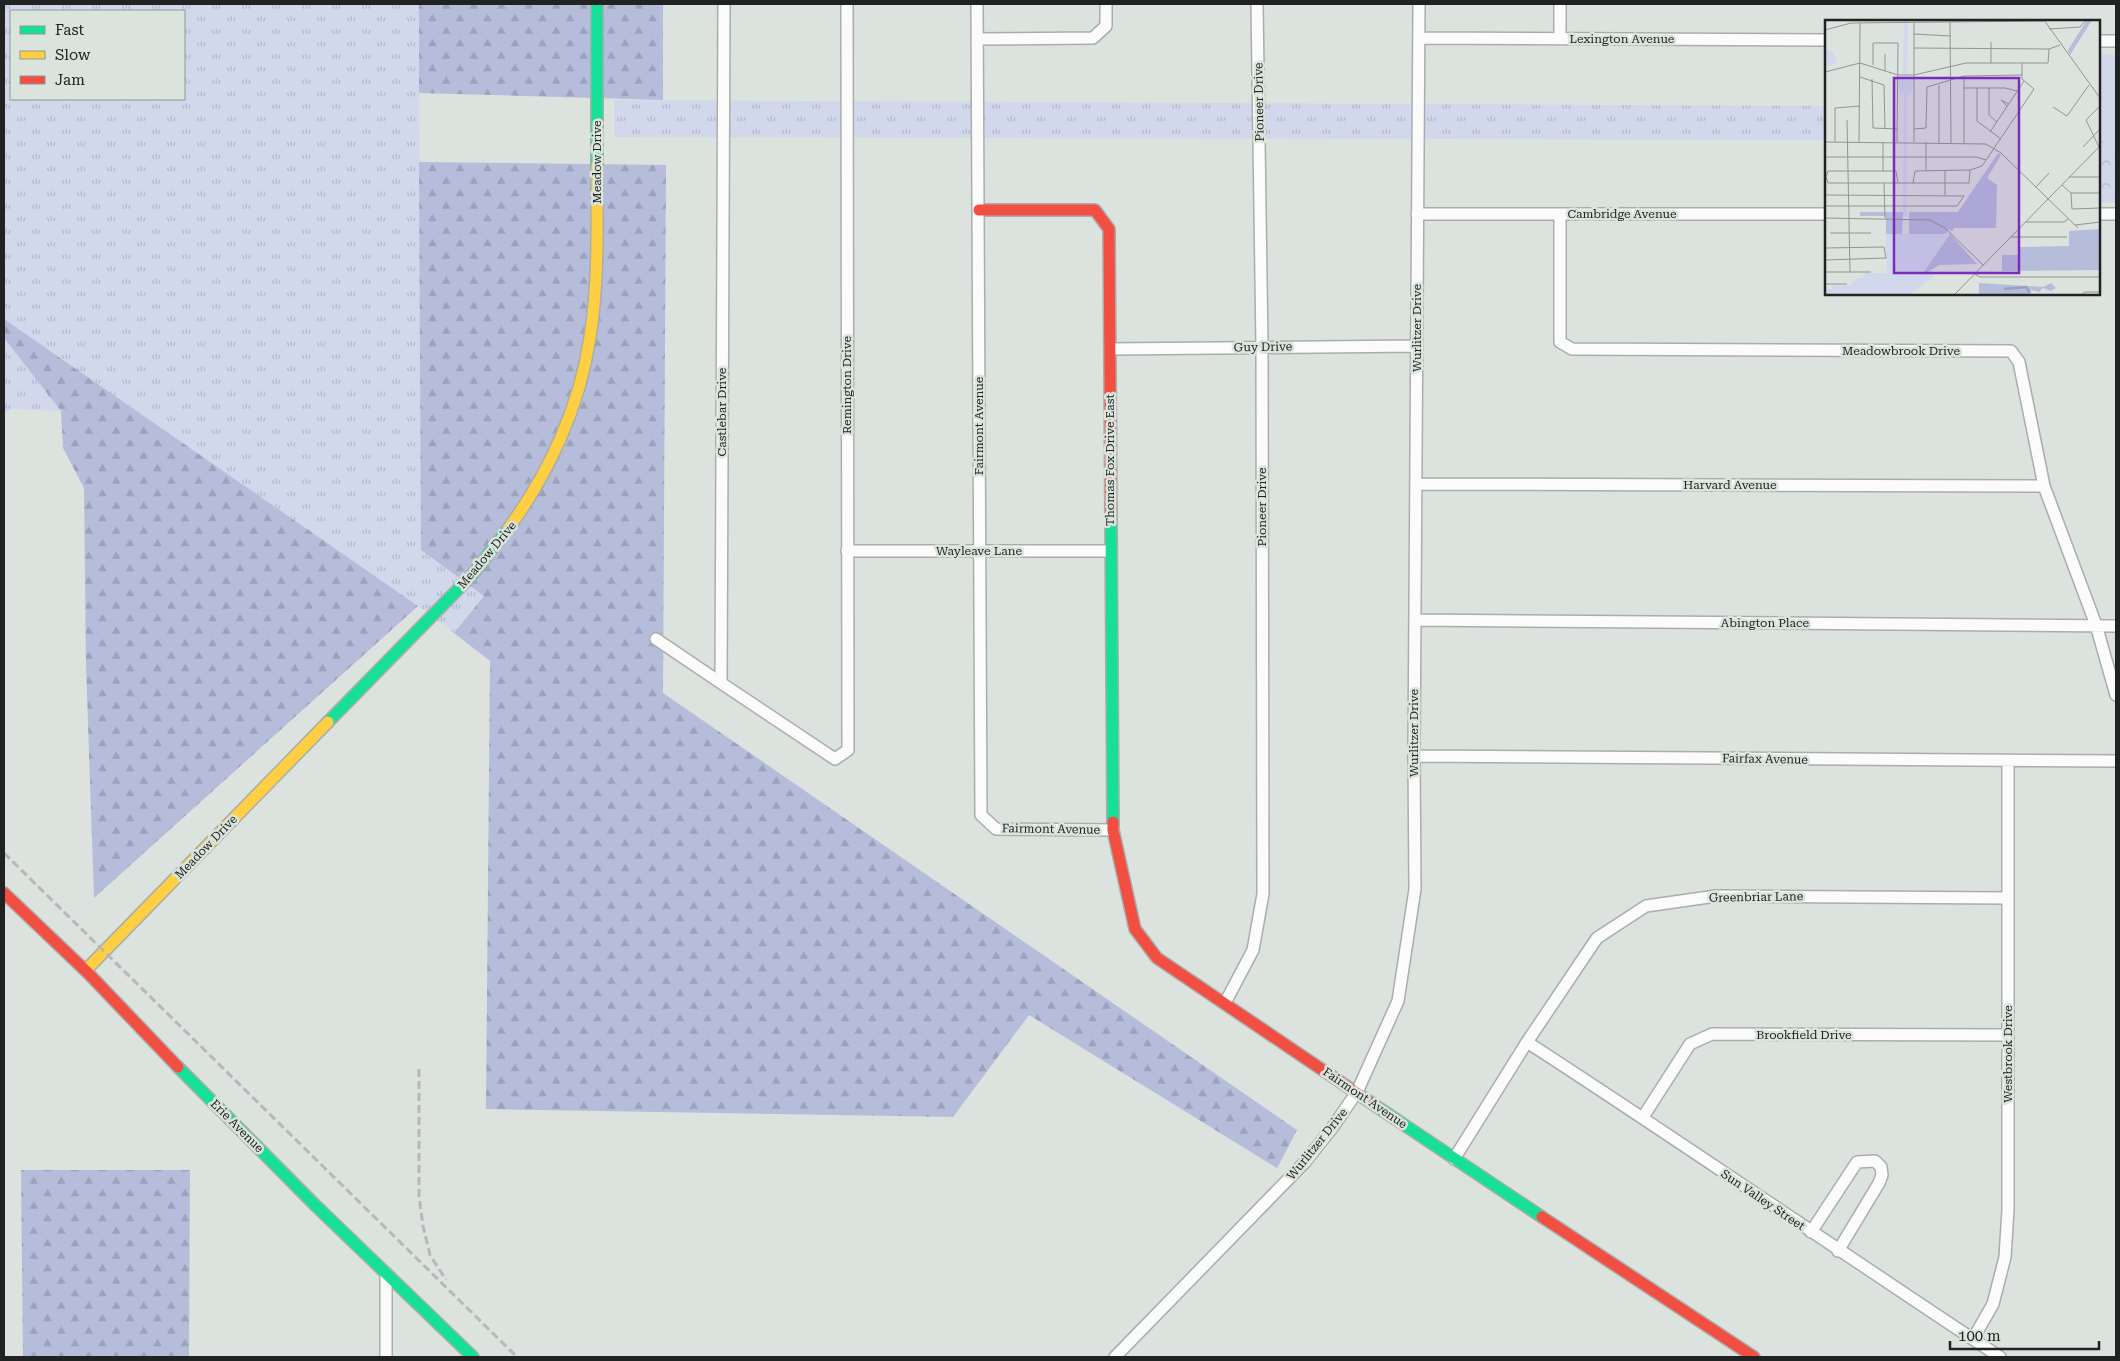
<svg xmlns="http://www.w3.org/2000/svg" width="2120" height="1361" font-family="'Roboto Serif',serif">
	<style>
		.grass { fill: url(#grass-tufts); fill-rule: evenodd }
		.forest { fill: url(#forest-firs) }
		.park { fill: url(#park-crowns) }
		.pitch { fill: #d1d8ec }
		.lines { fill: none; stroke-linecap: round; stroke-linejoin: round }
		.street-casing { stroke: #aaaeab; stroke-width: 14 }
		.fast-casing { stroke: #aaaeab; stroke-width: 14 }
		.slow-casing { stroke: #aaaeab; stroke-width: 14 }
		.jam-casing { stroke: #aaaeab; stroke-width: 14 }
		.street { stroke: #fafbfa; stroke-width: 11 }
		.fast { stroke: #16e098; stroke-width: 11 }
		.slow { stroke: #ffcf43; stroke-width: 11 }
		.jam { stroke: #f24e42; stroke-width: 11 }
		.rail { stroke: #b7b8b7; stroke-width: 3; stroke-dasharray: 8 4; stroke-linecap: butt }
		.labels { text-anchor: middle; stroke-width: 5; stroke-linejoin: round; paint-order: stroke }
		.street-label { font-size: 12px; fill: #202321; stroke: #dae4dd }
		.inset-river { fill: none; stroke: #98a0c7; stroke-width: 2.5 }
		.inset-road { fill: none; stroke: #919692; stroke-width: 1 }
		.view { fill: #7b2cbf; fill-opacity: 0.15; stroke: #7b2cbf; stroke-width: 2.5 }
		.inset-edge { fill: none; stroke: #202321; stroke-width: 2.5 }
	</style>
	<defs>
		<pattern id="grass-tufts" width="24" height="20" patternUnits="userSpaceOnUse" patternTransform="scale(1.25)"><rect width="24" height="20" fill="#d1d8ec"/><path d="M3 7l-1-3M5 7V3M7 7l1-3M15 17l-1-3M17 17v-4M19 17l1-3" fill="none" stroke="#b3b9ca"/></pattern>
		<pattern id="forest-firs" width="22" height="20" patternUnits="userSpaceOnUse" patternTransform="scale(1.25)"><rect width="22" height="20" fill="#b5bddb"/><path d="M5 1l3.5 6h-7zM16 11l3.5 6h-7z" fill="#9ba2bc"/></pattern>
		<pattern id="park-crowns" width="20" height="18" patternUnits="userSpaceOnUse" patternTransform="scale(1.25)"><rect width="20" height="18" fill="#d1d8ec"/><path d="M2 6a3 3 0 1 1 6 0M12 15a3 3 0 1 1 6 0" fill="none" stroke="#b3b9ca"/></pattern>
	</defs>
	<rect width="100%" height="100%" fill="#dce2de"/>
	<path class="grass" d="M4 4H419L421 550 484 596 454 633 418 606 4 319ZM11 11H184V99H11Z
		M614 100 1826 106V140L614 137Z
		M4 338 61 411 14 409 4 413Z"/>
	<path class="forest" d="M419 4H663V100L419 93Z
		M419 162 666 165 663 693 1297 1130 1277 1168 1029 1015 953 1117 486 1109 490 661 454 633 484 596 421 550Z
		M4 319 418 606 94 898 86 665 84 488 63 448 61 411 4 338Z
		M21 1170H190L189 1357H23Z"/>
	<path class="park" d="M2099 54 2116 55V202H2099Z"/>
	<path class="pitch" d="M2099 56H2116V142L2099 141Z"/>
	<g class="lines">
		<defs>
			<path id="street" d="M724 4 721 683 835 759 848 750 847 4
				M977 4 981 815 996 829 1113 830
				M1419 38 1826 40
				M977 39 1093 38 1106 26V4
				M1560 39V4
				M2099 41H2116
				M1417 214H1826
				M1560 214V342L1572 349 2011 351 2019 362 2044 486 2096 625 2116 695
				M2099 214H2116
				M1110 349 1417 346
				M1416 484 2044 486
				M847 551H1110
				M1415 620 2116 626
				M656 639 721 683
				M1414 756 2116 761
				M1225 1003 1253 950 1263 894 1262 347 1257 4
				M1527 1042C1686 1145 1842 1253 2000 1357
				M1643 1117 1690 1044 1712 1034 2007 1035
				M1454 1159 1527 1042 1597 938 1646 906 1716 896 2008 898
				M1811 1232 1857 1162 1875 1161 1881 1167 1882 1175 1879 1183 1838 1251
				M386 1273V1357
				M1973 1339 1993 1304 2005 1257 2008 1210V761
				M1115 1357 1305 1162 1332 1128 1357 1092 1398 1001 1415 889 1414 756 1419 4"/>
			<path id="fast" d="M597 4V166
				M1111 518 1113 822
				M328 722 472 575 508 529
				M178 1067 315 1205 473 1357
				M1367 1100 1542 1217"/>
			<path id="slow" d="M508 529C549 473 580 406 590 337 599 281 597 223 597 166
				M86 970 328 722"/>
			<path id="jam" d="M979 210H1095L1109 229 1111 518
				M1113 822V830L1135 929 1157 958 1367 1100
				M4 893 88 973 178 1067
				M1542 1217 1754 1357"/>
		</defs>
		<use href="#street" class="street-casing"/>
		<use href="#fast" class="fast-casing"/>
		<use href="#slow" class="slow-casing"/>
		<use href="#jam" class="jam-casing"/>
		<use href="#street" class="street"/>
		<use href="#fast" class="fast"/>
		<use href="#slow" class="slow"/>
		<use href="#jam" class="jam"/>
		<path class="rail" d="M4 853 517 1357
			M419 1069V1196L423 1226 430 1255 446 1280"/>
	</g>
	<g class="labels">
		<g class="street-label">
			<text x="1622" y="43">Lexington Avenue</text>
			<text transform="translate(1259 102) rotate(-91)" y="4">Pioneer Drive</text>
			<text transform="translate(597 162) rotate(-90)" y="4">Meadow Drive</text>
			<text x="1622" y="218">Cambridge Avenue</text>
			<text transform="translate(1417 328) rotate(-90)" y="4">Wurlitzer Drive</text>
			<text transform="translate(1263 347) rotate(-1)" y="4">Guy Drive</text>
			<text x="1901" y="355">Meadowbrook Drive</text>
			<text transform="translate(847 385) rotate(-90)" y="4">Remington Drive</text>
			<text transform="translate(722 412) rotate(-90)" y="4">Castlebar Drive</text>
			<text transform="translate(979 426) rotate(-90)" y="4">Fairmont Avenue</text>
			<text transform="translate(1110 460) rotate(-90)" y="4">Thomas Fox Drive East</text>
			<text x="1730" y="489">Harvard Avenue</text>
			<text transform="translate(1262 507) rotate(-90)" y="4">Pioneer Drive</text>
			<text x="979" y="555">Wayleave Lane</text>
			<text transform="translate(487 555) rotate(-50)" y="4">Meadow Drive</text>
			<text x="1765" y="627">Abington Place</text>
			<text transform="translate(1414 733) rotate(-90)" y="4">Wurlitzer Drive</text>
			<text transform="translate(1765 759) rotate(1)" y="4">Fairfax Avenue</text>
			<text transform="translate(1051 829) rotate(1)" y="4">Fairmont Avenue</text>
			<text transform="translate(206 847) rotate(-46)" y="4">Meadow Drive</text>
			<text transform="translate(1756 897) rotate(-1)" y="4">Greenbriar Lane</text>
			<text x="1804" y="1039">Brookfield Drive</text>
			<text transform="translate(2008 1054) rotate(-90)" y="4">Westbrook Drive</text>
			<text transform="translate(1365 1098) rotate(34)" y="4">Fairmont Avenue</text>
			<text transform="translate(237 1126) rotate(45)" y="4">Erie Avenue</text>
			<text transform="translate(1317 1144) rotate(-51)" y="4">Wurlitzer Drive</text>
			<text transform="translate(1763 1200) rotate(34)" y="4">Sun Valley Street</text>
		</g>
	</g>
	<g transform="translate(1825 20)">
		<rect width="275" height="275" fill="#dce2de"/>
		<path d="M79 0H83L82 56H78ZM79 73H82V196H78ZM124 208 127 211 97 254 107 247 108 257 84 275H0V269H7V265H25L32 258H39L38 253H62L61 214H119Z" fill="#d1d8ec"/>
		<path d="M262 0H267L245 35 243 30ZM173 133 176 135 162 158 172 165 171 208H130L127 211 124 209 120 214H84V192H133ZM35 192H78L77 214H61V196H35ZM275 209V250L177 251V235H195V227L244 226V211ZM125 214 152 244 114 245 96 256ZM154 263 218 267 226 263 231 268 226 271 218 268 214 272 207 270 203 272 204 275H154Z" fill="#b5bddb"/>
		<path d="M74 56H88L87 73H74Z" fill="#d1d8ec"/>
		<path d="M0 30 8 32 12 43 0 47Z" fill="#d1d8ec"/>
		<path class="inset-river" d="M179 269 201 267 205 273"/>
		<path class="inset-road" d="M219 0 275 78M125 2 126 123M224 9 255 7 261 0M0 10 26 3 219 1M89 14 126 16M89 28 224 29 235 25M166 43V22M48 45V23H73L72 122M60 51V34M0 52 35 43 73 55H89L141 43H223L224 29M35 57 59 65 60 109M47 59 48 108 72 109M139 68H180L192 71M152 68V101L176 119M164 68V95L172 102M182 86 176 80 184 84M228 87 242 96 264 65M22 100 25 252M89 109 101 108 102 67 139 56 197 55M165 112 199 61M0 122 161 124 176 133 253 208M10 122V88L35 86M34 122 35 3M58 122V151M89 122V3M101 122V151M114 123V65M139 123V56M258 127 275 109M274 127 261 100 275 86M0 137H151L161 140M120 151V175M1 157 3 163H144L145 150M1 157 3 151H71L73 163M244 157H275M59 163 60 198M88 163 90 151 145 150 157 146 209 69 197 59V43M237 165 246 173H275M211 167 224 153M246 173 247 189 275 188M0 175 139 176 132 186H0M0 198 105 200 120 208 158 245M201 202H239L243 199M250 205 275 202M5 213H46M186 217H242M0 228 59 227 61 238 0 240M0 252H46M150 254 155 257H275M0 264H22M129 275 275 126M256 275 260 272H275"/>
		<path class="view" d="M69 58H194V253H69Z"/>
		<rect width="275" height="275" class="inset-edge"/>
	</g>
	<rect width="2120" height="1361" fill="none" stroke="#202321" stroke-width="10"/>
	<rect x="10" y="10" width="175" height="90" fill="#dae4dd" stroke="#909792"/>
	<rect x="20" y="26" width="25" height="8" fill="#16e098" stroke="#909792"/>
	<text x="55" y="35" font-size="15" fill="#202321">Fast</text>
	<rect x="20" y="51" width="25" height="8" fill="#ffcf43" stroke="#909792"/>
	<text x="55" y="60" font-size="15" fill="#202321">Slow</text>
	<rect x="20" y="76" width="25" height="8" fill="#f24e42" stroke="#909792"/>
	<text x="55" y="85" font-size="15" fill="#202321">Jam</text>
	<path d="M1950 1341v8h149v-8" fill="none" stroke="#202321" stroke-width="2.5"/>
	<text x="1958" y="1341" font-size="15" fill="#202321" stroke="#dae4dd" stroke-width="4" paint-order="stroke">100 m</text>
</svg>
